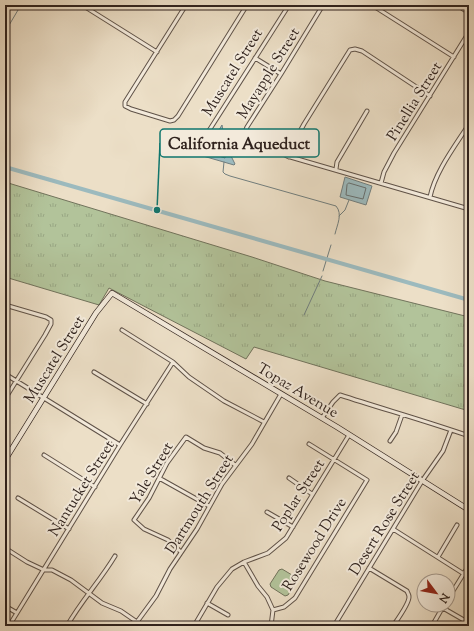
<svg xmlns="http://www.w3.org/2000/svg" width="474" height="631" font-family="'Sorts Mill Goudy',serif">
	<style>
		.grass { fill: url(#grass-tufts); stroke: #71735c }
		.pitch { fill: #b2c39a; stroke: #71735c }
		.water { fill: #9cbabe; stroke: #717e7e }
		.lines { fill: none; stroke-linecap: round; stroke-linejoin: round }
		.shore { stroke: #666e6e; stroke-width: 1 }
		.stream { stroke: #717e7e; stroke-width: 1 }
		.canal { stroke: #9cbabe; stroke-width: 4 }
		.street-casing { stroke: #5f5248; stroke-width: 5 }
		.secondary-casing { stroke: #30231e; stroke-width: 6 }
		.street { stroke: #f3eadb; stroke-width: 3 }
		.secondary { stroke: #f3eadb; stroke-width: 4.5 }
		.labels { text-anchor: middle; stroke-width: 4; stroke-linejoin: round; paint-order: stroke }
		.street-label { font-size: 15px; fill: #30231e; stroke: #f3eadb }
		.leader { fill: none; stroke: #0f766e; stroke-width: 1.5 }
		.callout-dot { fill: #0f766e; stroke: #f3eadb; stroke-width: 1.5 }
		.callout { fill: #f3eadb; stroke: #0f766e; stroke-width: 1.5 }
		.callout-label { font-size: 16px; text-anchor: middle; font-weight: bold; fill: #30231e }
	</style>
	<defs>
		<pattern id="grass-tufts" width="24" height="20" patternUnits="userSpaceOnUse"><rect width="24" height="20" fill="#b2c39a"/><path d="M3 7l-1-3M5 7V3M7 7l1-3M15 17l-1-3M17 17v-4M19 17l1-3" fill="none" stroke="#99a784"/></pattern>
	</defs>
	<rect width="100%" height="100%" fill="#ecdfc7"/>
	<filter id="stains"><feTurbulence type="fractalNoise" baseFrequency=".005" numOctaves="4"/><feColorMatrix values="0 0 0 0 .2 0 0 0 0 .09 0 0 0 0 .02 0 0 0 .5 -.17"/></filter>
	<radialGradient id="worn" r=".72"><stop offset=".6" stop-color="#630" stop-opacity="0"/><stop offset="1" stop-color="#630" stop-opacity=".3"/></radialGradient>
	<path class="grass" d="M5 182 252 257 325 281 469 317V411L254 347 246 359 109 288 99 305 5 277Z"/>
	<path class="pitch" d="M282 569 297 578V581L288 595 285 596 271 587 270 584 279 570Z"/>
	<path class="water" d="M222 125 225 144 235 164 234 165 203 156Z
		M345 177 372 186 366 205 340 197Z"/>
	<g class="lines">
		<path class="shore" d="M219 140 226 155 225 158 210 153 217 141Z
			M349 183 366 188 363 199 346 195 347 185Z"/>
		<path class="stream" d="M5 32 21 5
			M224 162 223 172 225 174 230 176 336 206C343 214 337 225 335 234
			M339 216 345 210 349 200
			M323 271 331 245
			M304 315 322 276"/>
		<path class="canal" d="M5 167 469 300"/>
		<defs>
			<path id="street" d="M82 5 157 52
				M186 5 125 102V106L131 109 170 121 174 120 178 116 247 5
				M323 5 281 74 247 127 245 132 251 138 287 156 469 209
				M457 5 469 13
				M375 7 454 57
				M255 58 281 74
				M196 151 289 5
				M289 157 292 146 304 124 350 50 355 49 362 51 430 96
				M336 169 337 162 367 111
				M381 183 384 172 394 153 469 32
				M430 197C435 172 455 146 469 124
				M5 305 46 317 51 320V324L45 335 5 399
				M122 330 173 362 189 377 224 401 264 422
				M94 372 147 404
				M5 374 120 445
				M322 418 333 402 340 395C383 409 426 421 469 436
				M390 441 396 432 402 415
				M44 455 95 487
				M159 478 209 506
				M289 478 312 494
				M18 498 69 529
				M267 512 293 527
				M393 529 464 574
				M5 548 27 562 44 570H52L71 580 102 603 121 611 137 622
				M181 552 168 540 144 529 134 520 149 498 167 463 186 437 204 448 220 453 235 465
				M438 557 457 525
				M244 562 258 586 267 597 273 610 271 626
				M369 568 407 591C408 594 409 594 409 597 409 604 397 620 393 626
				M448 599 469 565
				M207 603 228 615
				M5 606 17 613
				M443 608 469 623
				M273 610 284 607 295 598 367 480 309 444
				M9 626 120 445 173 362
				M67 626C81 601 100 581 115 556
				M134 626 156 596 170 569 197 529 222 484 252 444 281 394
				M194 626 217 587 232 569 244 562 268 553 286 538 349 435
				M334 626 422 481 443 451 451 430
				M432 626 444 605"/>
			<path id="secondary" d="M5 460 96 313 112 293 337 427 469 510"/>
		</defs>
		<use href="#street" class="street-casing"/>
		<use href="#secondary" class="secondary-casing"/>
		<use href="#street" class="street"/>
		<use href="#secondary" class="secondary"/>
	</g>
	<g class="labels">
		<g class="street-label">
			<text transform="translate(232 72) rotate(-58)" y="5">Muscatel Street</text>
			<text transform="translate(268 73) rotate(-58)" y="5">Mayapple Street</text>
			<text transform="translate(414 101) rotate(-58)" y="5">Pinellia Street</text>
			<text transform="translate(54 359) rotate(-58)" y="5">Muscatel Street</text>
			<text transform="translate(298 390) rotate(31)" y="5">Topaz Avenue</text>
			<text transform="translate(151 473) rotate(-59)" y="5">Yale Street</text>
			<text transform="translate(81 488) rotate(-58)" y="5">Nantucket Street</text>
			<text transform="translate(298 495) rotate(-57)" y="5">Poplar Street</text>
			<text transform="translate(199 504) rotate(-58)" y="5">Dartmouth Street</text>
			<text transform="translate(384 523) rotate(-58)" y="5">Desert Rose Street</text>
			<text transform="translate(314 544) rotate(-58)" y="5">Rosewood Drive</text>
		</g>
	</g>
	<path class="leader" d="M157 210L160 143"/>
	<circle class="callout-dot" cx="157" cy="210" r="4"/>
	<rect class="callout" x="160" y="129" width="159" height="28" rx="4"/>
	<g class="callout-label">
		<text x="239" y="149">California Aqueduct</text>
	</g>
	<rect width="474" height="631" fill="none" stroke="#ecdfc7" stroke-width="20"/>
	<rect x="6" y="6" width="462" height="619" fill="none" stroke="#30231e" stroke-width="2"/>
	<rect x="10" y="10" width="454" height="611" fill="none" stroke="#30231e"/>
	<g transform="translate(436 593) rotate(122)"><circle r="19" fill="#f3eadb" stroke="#a59a8f"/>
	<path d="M0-3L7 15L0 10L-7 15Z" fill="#8f2418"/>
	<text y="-6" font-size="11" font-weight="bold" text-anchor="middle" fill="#30231e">N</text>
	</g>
	<rect width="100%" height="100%" filter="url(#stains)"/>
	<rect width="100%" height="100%" fill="url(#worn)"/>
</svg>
